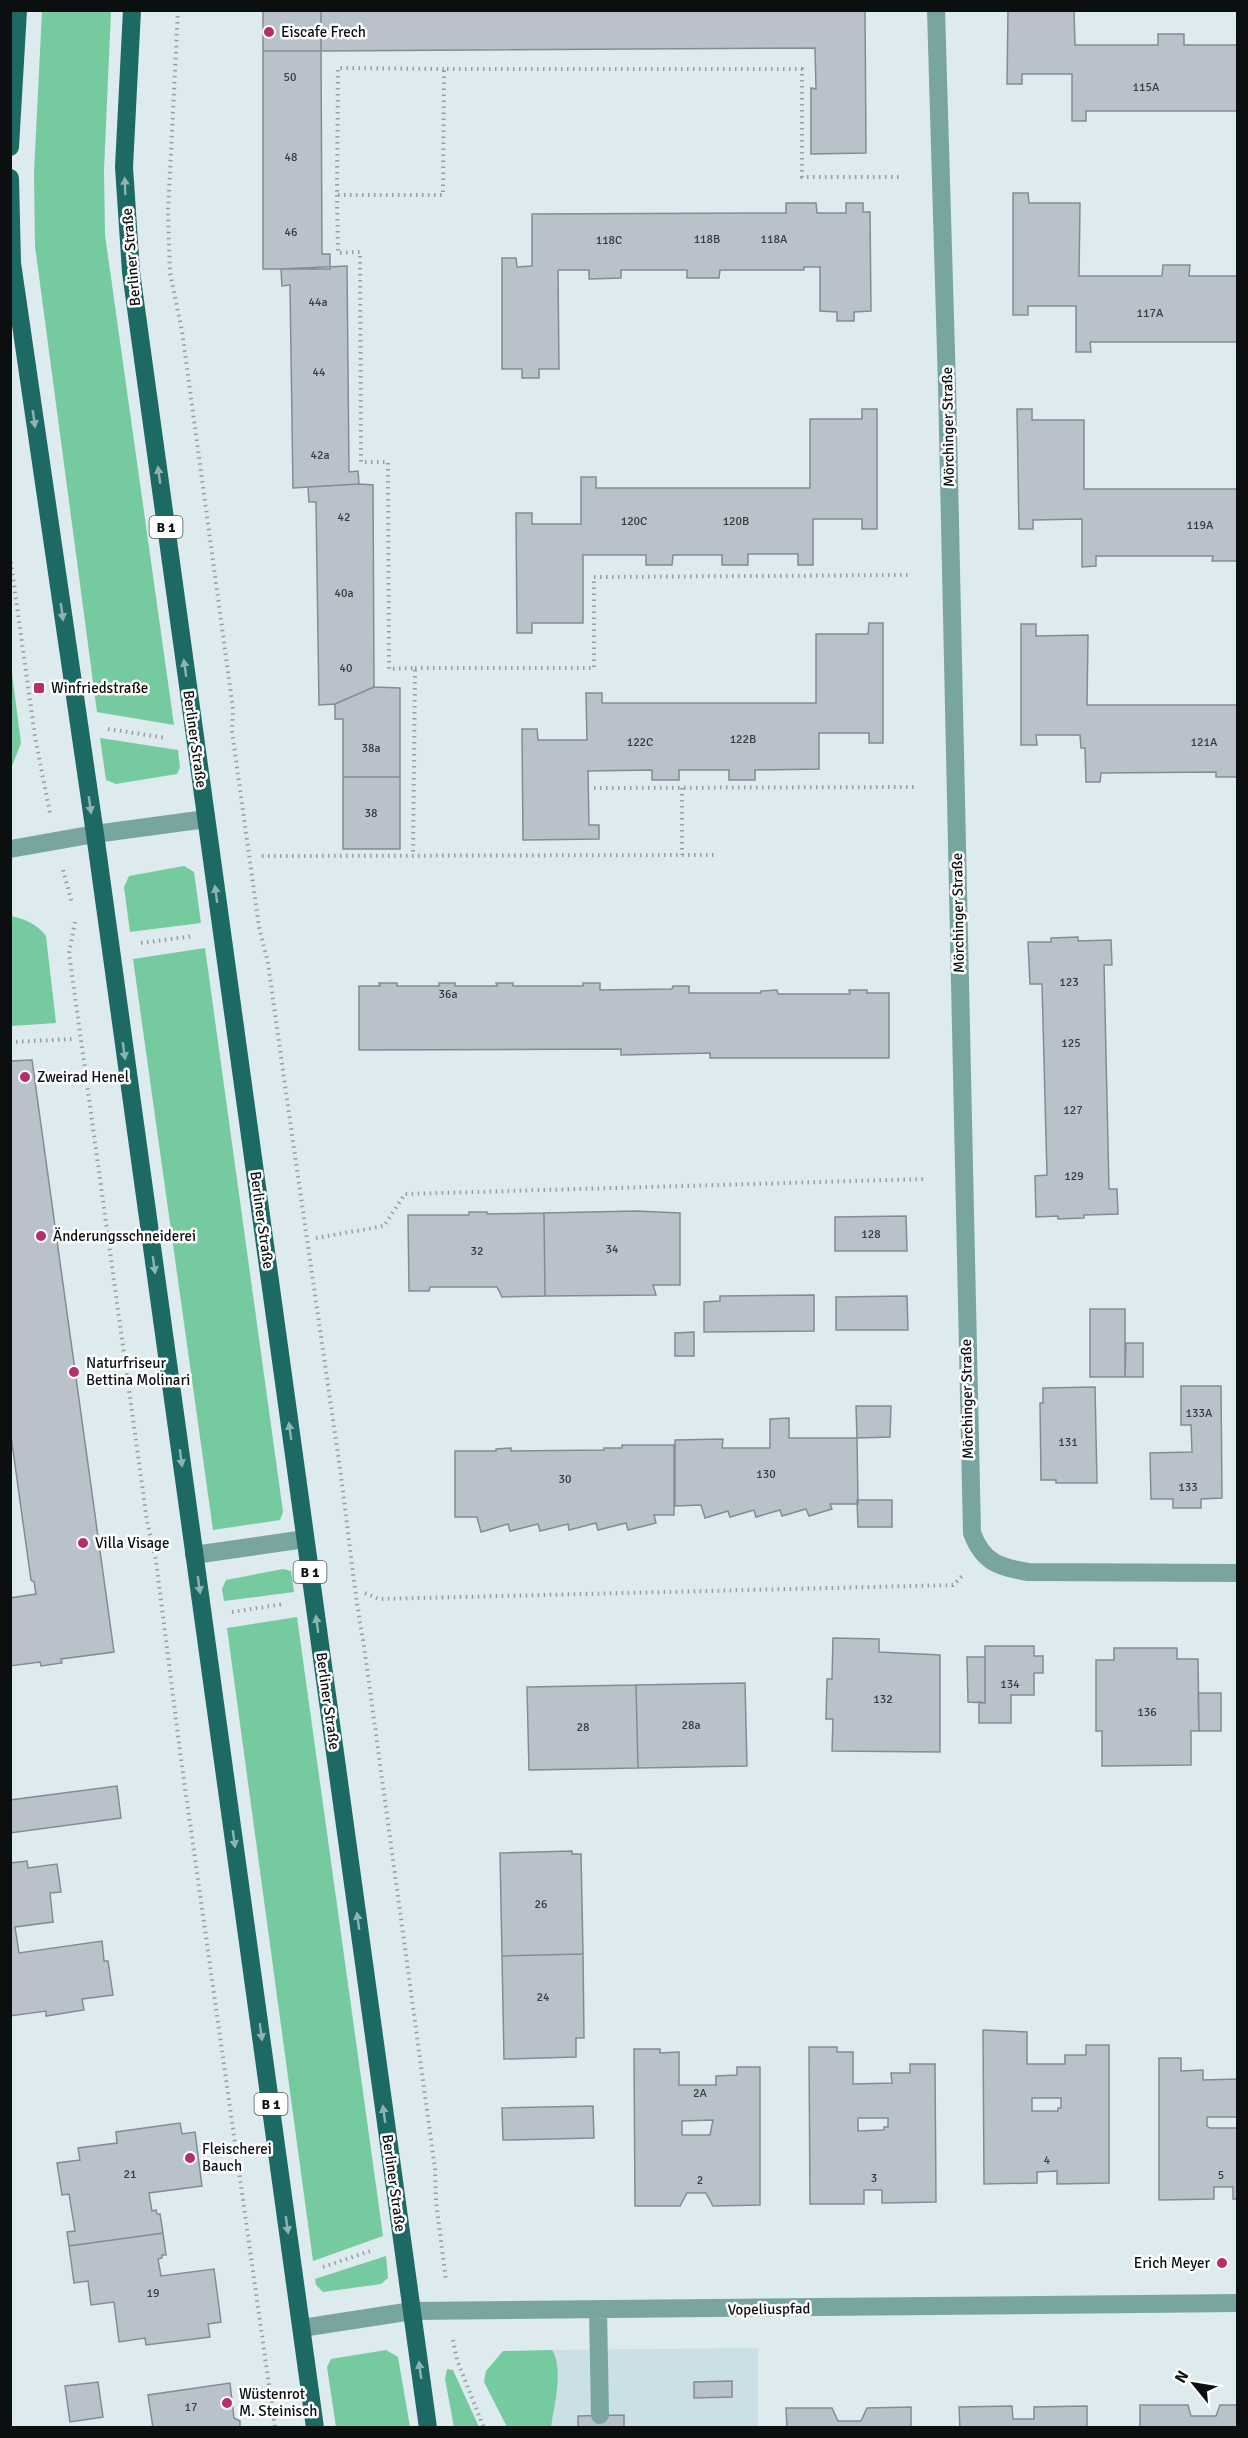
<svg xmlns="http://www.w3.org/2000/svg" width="1248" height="2438" font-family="Signika,sans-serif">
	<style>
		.built { fill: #cae0e6 }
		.green { fill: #76ca9f }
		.building { fill: #b9c2ca; stroke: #848c93; stroke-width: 1.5; fill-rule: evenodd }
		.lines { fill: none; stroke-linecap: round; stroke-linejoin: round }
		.path { stroke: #959fa2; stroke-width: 4; stroke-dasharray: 1.5 4.5; stroke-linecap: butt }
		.minor { stroke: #79a5a0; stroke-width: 18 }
		.major { stroke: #1d6964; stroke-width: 18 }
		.oneway { fill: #8eb4b2 }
		.poi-dot { fill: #b62e6f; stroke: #fff; stroke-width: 2 }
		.labels { text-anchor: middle; stroke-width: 5; stroke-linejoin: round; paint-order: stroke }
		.number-label { font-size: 12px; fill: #363c3e }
		.shield { fill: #fff; stroke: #545758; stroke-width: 1.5 }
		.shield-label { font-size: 14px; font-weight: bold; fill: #0b0f10 }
		.poi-label { font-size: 15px; fill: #0b0f10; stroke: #fff; text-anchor: start }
		.street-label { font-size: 15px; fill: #0b0f10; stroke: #fff }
	</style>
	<rect width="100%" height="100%" fill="#ddeaee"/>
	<path class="built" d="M758 2348V2427H521L539 2350Z"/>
	<path class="green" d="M42 11H111L104 170 105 235 174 725 97 712 35 246 34 173Z
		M11 666 21 743 11 769H10Z
		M100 738 178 750 180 768 177 774 116 784 106 780Z
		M184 866 194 872 201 923 130 932 124 887 129 876Z
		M11 916C25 919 37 924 46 936L56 1023 11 1026Z
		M205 948 283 1512 280 1520 213 1530 133 959Z
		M283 1569 291 1571 294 1592 224 1601 222 1589 226 1580Z
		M297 1617 383 2236 313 2261 227 1628Z
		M386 2256 388 2278 381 2284 323 2292 316 2285 315 2279Z
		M386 2350 398 2357 410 2427H336L327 2367 331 2359Z
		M552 2350C564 2368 554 2407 551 2427H507L484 2382 486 2371 503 2351Z
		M447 2369 453 2370 479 2427H454L445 2379Z"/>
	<path class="building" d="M263 10H321V51H263Z
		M321 10H865L866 153 811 154V88L816 89 815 48 321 51Z
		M1008 10H1074L1075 45H1158V34H1184V45H1238V111H1086V121H1072V74H1022V84H1007Z
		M263 51H321L322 254H330V269H263Z
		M1013 193H1028L1029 203H1080L1079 276H1162L1163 265H1190L1189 276H1238V342H1090L1091 352H1076V306H1028V315H1013Z
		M786 203H816L817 213H846V203H863V212H870L871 311 854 312V321H837V312L820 311V267H804V270H720L719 278H687V270H621V278L589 279V270H558L559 369H539V378H522V369H502V258H516L517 267 532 266V214L786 213Z
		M347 266 349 472 358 471 359 484 293 488 290 285 282 286 281 269Z
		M862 409H877V529H862V519H813V565H798V554H748V565H722V555H673L672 565H646V555H583V623H532V633H517L516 513H532V524H581V477H596V488H810V419H862Z
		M1017 409H1032V420H1084V489H1238V561H1212L1213 556H1096V566L1082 567V519L1033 520V529H1019Z
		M359 484 373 485 374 687 335 704 319 705 316 502H309L308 487Z
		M869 623H883V743H869V733H819V769L755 770V780H729V770H679V780H652V770L588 771 589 825H599V839L523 840 522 729H537L538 740H587L586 693H602V703H816V634H868Z
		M1021 624H1036V636L1088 635 1087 705H1238V777H1216V772L1101 773 1100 782H1086L1085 748H1081L1080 735H1036L1037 745H1021Z
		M374 687 400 688V777H343V719H335V704Z
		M343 777H400V849H343Z
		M1078 937V941L1111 940 1112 965H1104L1109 1189H1117L1118 1214 1084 1215V1218L1058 1219V1216L1036 1217 1035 1176 1047 1175 1042 984H1030L1028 942H1051V938Z
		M379 983H397V986H439V983H455V986H497L496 983H513V986H583V983H600V990L672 989 673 986H689V993H761V991L777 990 778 994H850L849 990H867V993H889V1058H710V1053L621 1055V1049L359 1050V986H380Z
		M32 1060 114 1652 61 1659 62 1663 41 1666 40 1662 10 1666V1598L36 1594 34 1582 31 1580 10 1429V1061Z
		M636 1211 680 1213V1285H653L656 1295 545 1296 544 1213Z
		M469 1212H487V1214L544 1213 545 1296 502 1297 497 1287H430L429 1291H409L408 1215H469Z
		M906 1216 907 1251H835V1217Z
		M814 1295V1331L704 1332V1302L720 1301V1296Z
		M907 1296 908 1330H836V1297Z
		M1090 1309H1125V1377H1090Z
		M694 1332V1356H675V1333Z
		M1126 1343H1143V1377H1125Z
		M1181 1386H1221L1222 1498 1201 1499V1508H1173V1499H1151L1150 1453 1192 1452 1191 1425H1181Z
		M1095 1387 1097 1483H1056V1480H1041L1040 1403H1043V1388Z
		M856 1406H891L890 1437 857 1438Z
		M789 1418V1438H857L858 1504H830L832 1509 809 1516 806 1509 782 1516 780 1510 756 1517 754 1510 730 1517 728 1511 705 1518 701 1505 675 1506V1440L723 1439 722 1448H770V1419Z
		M622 1445H674V1515H654L656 1523 628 1530 626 1523 598 1530 596 1523 569 1530 568 1524 540 1531 538 1524 510 1531 508 1524 481 1532 477 1517H455V1451H496V1449L511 1448V1451L604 1450V1448H622Z
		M857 1500H892V1527H858Z
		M833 1638 879 1639V1652L940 1655V1752L832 1751 833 1719H826L827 1679H832Z
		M985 1646H1034V1656H1043V1673H1034V1695H1011V1723H979V1702L985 1703Z
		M1114 1648H1177V1659H1198L1199 1731H1191V1765L1102 1766V1731H1096V1660H1114Z
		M967 1657H985V1703L968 1702Z
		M745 1683 747 1766 638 1768 636 1685Z
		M636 1685 638 1768 529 1770 527 1687Z
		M1198 1693H1221V1731H1199Z
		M117 1786 121 1818 10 1833V1800Z
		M572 1851V1854H581L583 1954 502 1956 500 1853Z
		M27 1861 28 1868 57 1864 61 1892 50 1893 53 1922 15 1927 19 1953 102 1941 104 1961H108L113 1995 82 1999 84 2010 46 2016V2011L10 2016V1863Z
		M583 1954 584 2038H576V2057L504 2059 502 1956Z
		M983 2030 1027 2032V2064H1065V2055H1086V2045H1109V2183L1057 2184V2171L1037 2172V2183L984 2184ZM1032 2098H1061V2108H1058V2111H1032Z
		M809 2047H837V2052H853V2084L892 2083 891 2073H910V2064H935L936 2202 882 2203V2190H864V2204H810ZM858 2118H888V2127H884V2130L858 2131Z
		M634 2049H660V2053L679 2052V2085H716V2076L737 2075V2067H760V2205L713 2206 706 2193H687L680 2206H635ZM713 2120 710 2135H682V2121Z
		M1159 2058H1181V2071L1203 2070V2080L1238 2079V2199H1233V2187H1214V2199L1159 2200ZM1207 2117H1237V2128H1210L1207 2126Z
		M593 2106 594 2138 503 2140 502 2108Z
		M180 2123 182 2134 195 2132 202 2186 149 2193 152 2211 156 2210 157 2214H160L163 2233 69 2246 67 2232 75 2231 69 2194 62 2195 57 2163 80 2160 78 2148 117 2143 116 2132Z
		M163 2233 166 2255H162V2258L158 2259 161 2276 214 2269 221 2322 208 2324 210 2337 146 2345 145 2338 119 2342 114 2302 91 2305 88 2281 74 2283 69 2246Z
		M732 2381V2397L694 2398V2382Z
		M98 2382 103 2417 70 2422 65 2386Z
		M230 2383 234 2418 240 2421V2428H153L148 2395Z
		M1140 2405H1188L1191 2416H1216L1220 2405H1238V2428H1140Z
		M1012 2406 1013 2419H1034V2407L1087 2406V2428H960L959 2407Z
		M911 2407V2428H787L786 2408H832L838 2421H861L867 2408Z
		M624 2415V2428H578V2416Z"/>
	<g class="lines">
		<path class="path" d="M178 10 168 213 170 273 182 331 233 709 232 731 259 927 268 963C290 1124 314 1286 337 1448 347 1514 352 1580 364 1646L435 2169 436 2201 446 2281
			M444 69 338 68 337 195H443L444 69H802V177H899
			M337 195 338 253 360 252 361 462H388L389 669 415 668 413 856
			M10 556 35 737 50 813
			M415 668H594V577L909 575
			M108 729 166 738
			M594 788 915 787
			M682 788V855
			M262 856 717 855
			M63 870 72 903
			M75 922 69 953 147 1521 156 1561 181 1759 275 2428
			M141 943 193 936
			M10 1042 72 1039
			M316 1238 384 1226 405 1194 925 1179
			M365 1593 379 1599 953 1585 962 1576
			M232 1612 284 1604
			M323 2267 373 2250
			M453 2340 457 2360 484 2428"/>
		<path class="minor" d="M936 10 947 386 972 1533C983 1562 998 1567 1028 1572L1238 1573
			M10 849 95 834 206 819
			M194 1555 305 1539
			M598 2310 600 2415
			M302 2328 412 2311 1238 2303"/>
		<path class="major" d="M132 10 124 167 131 272 428 2428
			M10 147 18 10
			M10 178 12 263 95 834 315 2428"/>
	</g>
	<defs><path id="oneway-solid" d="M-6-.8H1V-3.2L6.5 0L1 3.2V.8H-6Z" transform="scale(1.5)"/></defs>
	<g class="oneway">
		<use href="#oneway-solid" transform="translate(125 186) rotate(-92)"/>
		<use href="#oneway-solid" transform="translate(34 419) rotate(82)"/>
		<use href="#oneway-solid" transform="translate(159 475) rotate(-98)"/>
		<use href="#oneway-solid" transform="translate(62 612) rotate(82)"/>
		<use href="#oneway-solid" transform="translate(185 668) rotate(-98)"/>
		<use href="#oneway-solid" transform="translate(90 805) rotate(82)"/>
		<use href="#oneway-solid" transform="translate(216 894) rotate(-98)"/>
		<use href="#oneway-solid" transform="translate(124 1051) rotate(82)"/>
		<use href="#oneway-solid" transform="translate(154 1265) rotate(82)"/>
		<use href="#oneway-solid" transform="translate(290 1431) rotate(-98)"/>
		<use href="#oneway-solid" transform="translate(181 1458) rotate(82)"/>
		<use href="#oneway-solid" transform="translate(199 1585) rotate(82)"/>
		<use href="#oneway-solid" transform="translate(317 1624) rotate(-98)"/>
		<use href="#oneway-solid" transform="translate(234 1839) rotate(82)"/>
		<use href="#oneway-solid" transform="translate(358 1921) rotate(-98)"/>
		<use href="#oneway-solid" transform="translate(261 2032) rotate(82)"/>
		<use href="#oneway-solid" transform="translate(384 2114) rotate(-98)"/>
		<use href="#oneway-solid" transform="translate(287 2225) rotate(82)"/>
		<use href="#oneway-solid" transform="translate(420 2370) rotate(-98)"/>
	</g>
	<g class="poi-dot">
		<circle cx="269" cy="32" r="6"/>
		<rect x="33" y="682" width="12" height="12" rx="3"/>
		<circle cx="25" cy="1077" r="6"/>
		<circle cx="41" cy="1236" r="6"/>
		<circle cx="74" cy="1372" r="6"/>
		<circle cx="83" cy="1543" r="6"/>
		<circle cx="190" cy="2158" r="6"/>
		<circle cx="1222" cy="2263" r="6"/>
		<circle cx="227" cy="2403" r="6"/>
	</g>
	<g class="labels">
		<g class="number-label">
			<text x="290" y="81">50</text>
			<text x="1146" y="91">115A</text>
			<text x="291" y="161">48</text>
			<text x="291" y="236">46</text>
			<text x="707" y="243">118B</text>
			<text x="774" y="243">118A</text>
			<text x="609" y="244">118C</text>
			<text x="318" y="306">44a</text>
			<text x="1150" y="317">117A</text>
			<text x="319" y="376">44</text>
			<text x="320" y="459">42a</text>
			<text x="344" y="521">42</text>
			<text x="634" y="525">120C</text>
			<text x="736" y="525">120B</text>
			<text x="1200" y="529">119A</text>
			<text x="344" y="597">40a</text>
			<text x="346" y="672">40</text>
			<text x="743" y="743">122B</text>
			<text x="640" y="746">122C</text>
			<text x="1204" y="746">121A</text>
			<text x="371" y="752">38a</text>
			<text x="371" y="817">38</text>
			<text x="1069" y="986">123</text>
			<text x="448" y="998">36a</text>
			<text x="1071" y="1047">125</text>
			<text x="1073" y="1114">127</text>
			<text x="1074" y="1180">129</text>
			<text x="871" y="1238">128</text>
			<text x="612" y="1253">34</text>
			<text x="477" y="1255">32</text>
			<text x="1199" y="1417">133A</text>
			<text x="1068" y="1446">131</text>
			<text x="766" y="1478">130</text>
			<text x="565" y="1483">30</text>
			<text x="1188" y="1491">133</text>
			<text x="1010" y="1688">134</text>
			<text x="883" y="1703">132</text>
			<text x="1147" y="1716">136</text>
			<text x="691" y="1729">28a</text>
			<text x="583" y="1731">28</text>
			<text x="541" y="1908">26</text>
			<text x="543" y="2001">24</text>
			<text x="700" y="2097">2A</text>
			<text x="1047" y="2164">4</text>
			<text x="130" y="2178">21</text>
			<text x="1221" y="2179">5</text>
			<text x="874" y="2182">3</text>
			<text x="700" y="2184">2</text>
			<text x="153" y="2297">19</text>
			<text x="191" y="2411">17</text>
		</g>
		<g class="shield">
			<rect x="149.5" y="516" width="33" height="22" rx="4.5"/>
			<rect x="293.5" y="1561" width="33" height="22" rx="4.5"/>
			<rect x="254.5" y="2093" width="33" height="22" rx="4.5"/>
		</g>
		<g class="shield-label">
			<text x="166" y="532">B 1</text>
			<text x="310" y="1577">B 1</text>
			<text x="271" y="2109">B 1</text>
		</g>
		<g class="poi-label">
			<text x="281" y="37">Eiscafe Frech</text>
			<text x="51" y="693">Winfriedstraße</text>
			<text x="37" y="1082">Zweirad Henel</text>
			<text x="53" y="1241">Änderungsschneiderei</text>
			<text x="86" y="1368">Naturfriseur<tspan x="86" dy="17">Bettina Molinari</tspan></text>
			<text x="95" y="1548">Villa Visage</text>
			<text x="202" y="2154">Fleischerei<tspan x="202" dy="17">Bauch</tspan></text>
			<text x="1210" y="2268" text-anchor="end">Erich Meyer</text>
			<text x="239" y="2399">Wüstenrot<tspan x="239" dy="17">M. Steinisch</tspan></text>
		</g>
		<g class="street-label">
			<text transform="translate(131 257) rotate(-95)" y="5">Berliner Straße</text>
			<text transform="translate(948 427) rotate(-91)" y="5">Mörchinger Straße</text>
			<text transform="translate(195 739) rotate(82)" y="5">Berliner Straße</text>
			<text transform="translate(958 913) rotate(-91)" y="5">Mörchinger Straße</text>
			<text transform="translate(262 1220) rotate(82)" y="5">Berliner Straße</text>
			<text transform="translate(967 1399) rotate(-91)" y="5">Mörchinger Straße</text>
			<text transform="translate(328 1701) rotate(82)" y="5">Berliner Straße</text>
			<text transform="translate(394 2183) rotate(82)" y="5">Berliner Straße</text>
			<text transform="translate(769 2309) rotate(-1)" y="5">Vopeliuspfad</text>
		</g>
	</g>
	<rect width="1248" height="2438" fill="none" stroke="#0b0f10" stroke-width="24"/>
	<g transform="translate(1194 2384) rotate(300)" stroke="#ffffff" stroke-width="4.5" paint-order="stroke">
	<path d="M0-4.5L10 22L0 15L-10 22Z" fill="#0b0f10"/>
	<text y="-9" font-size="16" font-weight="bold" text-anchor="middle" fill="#0b0f10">N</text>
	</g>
</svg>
